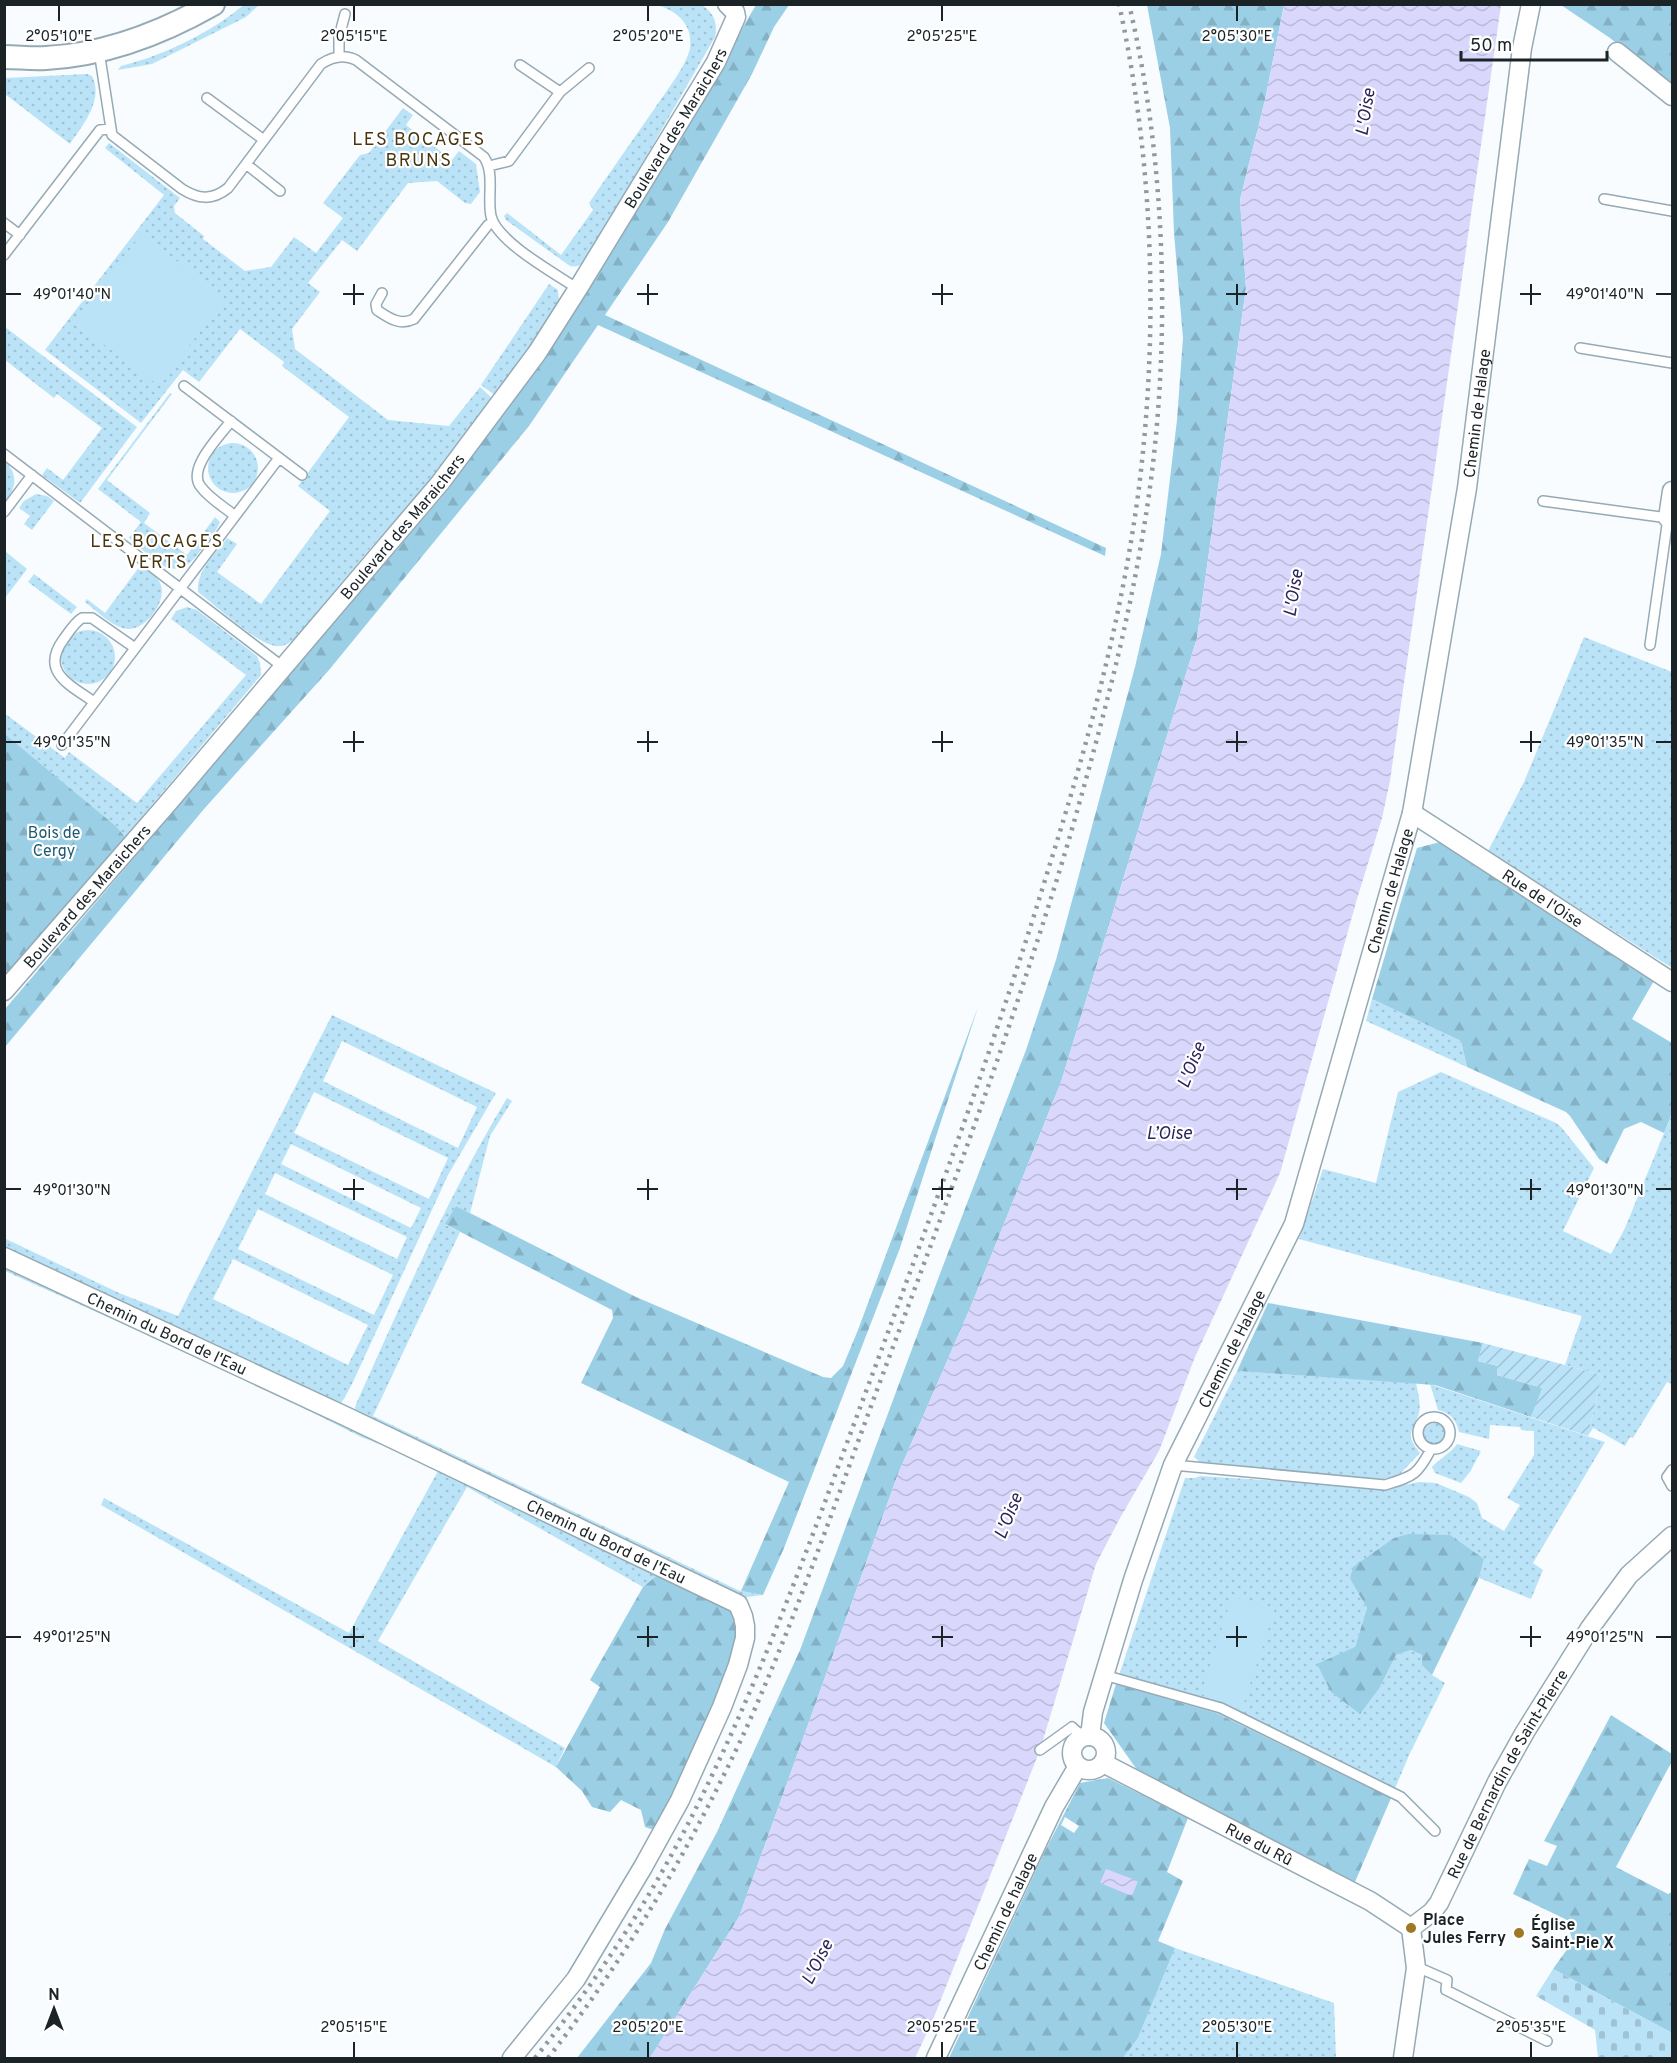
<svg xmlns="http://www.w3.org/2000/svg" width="1677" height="2063" font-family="Overpass,sans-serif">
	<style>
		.grass { fill: url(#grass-dots); fill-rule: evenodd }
		.forest { fill: url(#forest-firs); fill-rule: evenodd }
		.cemetery { fill: url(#cemetery-stones) }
		.garden { fill: url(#garden-furrows) }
		.pitch { fill: #bae3f7 }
		.water { fill: url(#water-waves) }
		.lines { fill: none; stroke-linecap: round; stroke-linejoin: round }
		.service-casing { stroke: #95aab4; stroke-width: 12 }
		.minor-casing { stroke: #95aab4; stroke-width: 21 }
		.tertiary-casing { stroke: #95aab4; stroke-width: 26 }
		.service { stroke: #fff; stroke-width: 9 }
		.minor { stroke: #fff; stroke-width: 18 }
		.tertiary { stroke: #fff; stroke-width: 22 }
		.rail { stroke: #93999b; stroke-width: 4.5; stroke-dasharray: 3 6; stroke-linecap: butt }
		.ticks { fill: none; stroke: #1b2327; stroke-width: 2 }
		.poi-dot { fill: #9f7725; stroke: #fff; stroke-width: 2 }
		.labels { text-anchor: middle; stroke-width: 4.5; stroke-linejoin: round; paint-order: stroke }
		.street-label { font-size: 16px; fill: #1b2327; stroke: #fff }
		.park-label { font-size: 16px; fill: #1a5a72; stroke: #fff }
		.poi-label { font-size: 16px; font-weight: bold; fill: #1b2327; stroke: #fff; text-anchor: start }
		.water-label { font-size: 18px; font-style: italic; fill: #2c2459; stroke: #fff }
		.neighbourhood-label { font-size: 18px; letter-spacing: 1.5px; fill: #48350e; stroke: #fff }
		.ticks-label { font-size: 15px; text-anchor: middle; fill: #1b2327; stroke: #fff; stroke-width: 4.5; stroke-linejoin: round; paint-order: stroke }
	</style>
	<defs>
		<pattern id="grass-dots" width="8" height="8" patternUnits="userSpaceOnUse" patternTransform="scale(1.5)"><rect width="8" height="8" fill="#bae3f7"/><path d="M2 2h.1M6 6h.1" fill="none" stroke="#9fc2d4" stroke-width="1.8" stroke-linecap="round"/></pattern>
		<pattern id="forest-firs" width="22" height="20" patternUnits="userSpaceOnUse" patternTransform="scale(1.5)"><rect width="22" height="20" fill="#9bcfe6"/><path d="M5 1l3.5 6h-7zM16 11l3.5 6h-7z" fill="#85b1c5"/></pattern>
		<pattern id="cemetery-stones" width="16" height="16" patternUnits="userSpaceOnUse" patternTransform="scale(1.5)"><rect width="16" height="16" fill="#bae3f7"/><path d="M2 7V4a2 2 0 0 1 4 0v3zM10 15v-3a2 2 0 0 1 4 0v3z" fill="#9fc2d4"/></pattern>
		<pattern id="garden-furrows" width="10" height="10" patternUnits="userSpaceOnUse" patternTransform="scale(1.5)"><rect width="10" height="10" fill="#bae3f7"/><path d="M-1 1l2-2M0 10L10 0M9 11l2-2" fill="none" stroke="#9fc2d4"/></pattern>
		<pattern id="water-waves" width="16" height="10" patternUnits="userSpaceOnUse" patternTransform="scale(1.5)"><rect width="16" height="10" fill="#d9d8fc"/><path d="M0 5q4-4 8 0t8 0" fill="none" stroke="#bab9d8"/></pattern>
	</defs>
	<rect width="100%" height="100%" fill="#f8fcfe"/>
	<path class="grass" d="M245 4 259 5 246 17 152 64 118 70 121 66C165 55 210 33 245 4Z
		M657 5H702C714 13 718 23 715 37L590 254C585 262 580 268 570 266L506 220 504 216 507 213 561 255 593 210 589 203C611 171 633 139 655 108 665 93 687 65 690 48 693 24 677 11 657 5Z
		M87 74 92 76C104 100 83 125 70 144L5 94V78Z
		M403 108 413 115 406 125 452 160 459 151 476 164 480 192 471 204 465 203 437 181 408 183 357 251 342 240 308 283 320 292 292 329 295 349 388 420 449 426 480 387 493 399 426 485 367 552 297 636C290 643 282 649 272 645 253 640 215 605 198 592 196 571 216 553 227 538L237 544 217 572 261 604 330 511 298 486 349 417 282 366 284 362 240 329 199 382 183 370 141 423 45 350 164 195 105 148 109 143 180 198 174 206 175 213 204 236 203 239 245 271 271 267 294 237 316 253 343 218 323 203 360 155 369 153Z
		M549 284 558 290 559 301 523 358 496 396 481 385Z
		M5 327 137 427 80 503 42 475 47 468 63 480 102 428 57 394 54 398 5 360Z
		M170 393 172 394 107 480 150 513 144 523 187 555 215 517 220 522C216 532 208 541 201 550 174 588 156 560 129 538L141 522 98 489Z
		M208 468a25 25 0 1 1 50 0a25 25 0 1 1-50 0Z
		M4 461C20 474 15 489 5 504Z
		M36 494 47 496 54 501 32 530 24 524 30 516 19 508 24 501Z
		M5 551 27 569 5 598 4 551Z
		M140 566C146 570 155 575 159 581 170 598 147 630 128 629 113 628 96 610 85 602L87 599 105 613Z
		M34 574 77 607 71 614 28 582Z
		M187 607 197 610 257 656 260 663 261 675 125 837 117 827 5 734 4 713 65 758 69 752 137 803 246 675 171 619 176 611Z
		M61 657a27 27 0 1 1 54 0a27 27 0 1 1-54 0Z
		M1584 637 1672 672V968L1488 851 1524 782Z
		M1372 999 1461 1041 1467 1067 1366 1021Z
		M332 1015 496 1093 448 1175 353 1382 344 1399 340 1404 5 1248 4 1238 119 1293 178 1316ZM342 1041 477 1107 458 1148 323 1081ZM314 1092 448 1158 429 1199 294 1133ZM291 1144 421 1208 411 1228 281 1164ZM275 1173 407 1237 397 1259 265 1194ZM258 1209 393 1275 374 1315 238 1249ZM233 1259 368 1325 348 1365 213 1299Z
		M1441 1072 1556 1123 1561 1127 1594 1168 1563 1231 1611 1254 1625 1228 1671 1116 1672 1117V1384L1667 1382 1633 1438 1630 1437 1625 1446 1590 1426 1602 1375 1565 1365 1582 1316 1299 1239 1323 1169 1376 1183 1398 1092Z
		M507 1098 512 1101 490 1136 470 1213 456 1206 446 1225 460 1232 373 1416 740 1591 763 1595 740 1598 354 1412 356 1404C403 1300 448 1196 507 1098Z
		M4 1265 27 1278 83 1300 437 1467 439 1472 467 1479 662 1571 643 1587 467 1487 378 1641 565 1748 556 1767 101 1505 104 1498 349 1633 438 1471 398 1451 361 1437 238 1375 27 1281 5 1271Z
		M1237 1371 1416 1383C1418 1393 1421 1403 1419 1413 1413 1432 1404 1433 1420 1453L1399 1475 1392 1478 1375 1479 1337 1478 1200 1464 1199 1461 1194 1457Z
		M1430 1384 1605 1442 1533 1563 1543 1570 1531 1599 1479 1578 1484 1559 1350 1579 1367 1608 1355 1647 1380 1687 1396 1655 1411 1650 1422 1655 1423 1665 1432 1675 1445 1683 1410 1753 1391 1798 1216 1713 1116 1684 1185 1478H1195L1200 1476 1390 1488 1419 1482 1436 1483 1469 1497 1477 1503 1482 1518 1504 1531 1520 1505 1507 1498 1534 1455V1431L1521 1430 1520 1427 1490 1425 1489 1439 1459 1432C1456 1419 1450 1413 1438 1410Z
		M1424 1434a11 11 0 1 1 22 0a11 11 0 1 1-22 0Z
		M1457 1444 1481 1451 1470 1472 1461 1483 1435 1473 1432 1467C1440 1458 1451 1453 1457 1444Z
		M1175 1948 1334 2003 1336 2058H1123L1138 2038Z"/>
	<path class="forest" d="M756 5H789L774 27 752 74 668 222 605 315 1106 548 1105 556 598 325 529 426 329 670 204 809 5 1047V1009L447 491 562 332Z
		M1147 5H1284L1265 100 1240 200 1246 288 1197 638 1061 1082 971 1306 898 1474 739 1917 650 2058H577L651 1963 665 1929 717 1832 800 1650 941 1271 1026 1050 1056 960 1135 667 1161 554 1177 420 1183 338 1174 233 1170 128Z
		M1561 5H1672V87L1610 38Z
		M5 734 117 827 125 837 5 975Z
		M1440 842 1655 979 1632 1019 1672 1043V1113L1664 1133 1641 1122 1624 1129 1607 1164 1599 1159 1570 1116 1566 1112 1467 1067 1461 1041 1372 999 1417 848Z
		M978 1007 900 1248 784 1548 763 1595 741 1591 789 1482 581 1383 613 1318 612 1310 445 1224 456 1206 636 1297 823 1377 831 1378 843 1366 858 1330Z
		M1268 1303 1483 1343 1478 1361 1498 1366 1497 1375 1543 1388 1531 1417 1435 1385 1237 1371Z
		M1409 1534 1450 1535 1484 1559 1479 1578 1432 1675 1422 1665V1655L1411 1650 1396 1655 1380 1687 1360 1714 1331 1692 1317 1664 1355 1647 1367 1608 1350 1579 1353 1567 1394 1538Z
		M662 1571 729 1608 738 1623V1652L657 1831 645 1827 641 1810 621 1800 610 1812 592 1807 582 1791 556 1767 600 1687 590 1680 643 1587Z
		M1116 1684 1216 1713 1391 1798 1355 1882 1140 1774 1104 1723Z
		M1611 1715 1672 1754V1761L1616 1867 1668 1894 1672 1892V2033L1553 1969 1573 1941 1565 1919 1513 1894 1529 1859 1547 1866 1557 1846 1544 1841Z
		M1108 1778 1188 1818 1167 1872 1183 1881 1158 1941 1175 1948 1138 2038 1123 2058H949L1044 1853 1080 1783ZM1065 1817 1079 1826 1074 1833 1061 1825Z"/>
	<path class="cemetery" d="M1553 1969 1672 2033V2058H1598L1595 2030 1536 1996Z"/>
	<path class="garden" d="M1483 1343 1602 1375 1590 1426 1593 1428 1588 1436 1531 1417 1542 1388 1497 1375 1498 1366 1478 1361Z"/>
	<path class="pitch" d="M142 234 226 299 158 385 74 322Z
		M1232 1596 1275 1609 1242 1709 1201 1694Z"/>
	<path class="water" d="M1284 5H1501L1390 781 1382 818 1357 899 1280 1173 1195 1357 1159 1451 1120 1518 1096 1564 1040 1750 932 2022 915 2058H650L739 1917 898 1474 971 1306 1061 1082 1197 638 1246 288 1240 200 1265 100Z
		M1106 1869 1138 1881 1132 1896 1100 1883Z"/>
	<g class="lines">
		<defs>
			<path id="service" d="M99 51 112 135 182 189C198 199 212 201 228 188L321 64C332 57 344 54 356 60L484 157C495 174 487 197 491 216 497 242 556 274 578 289
				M339 57V37L345 14
				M520 65 560 92
				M207 98 264 140
				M246 164 280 191
				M489 166 509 161 560 92 589 68
				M1604 199 1672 211
				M4 223 20 235
				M4 255 100 130 110 129
				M382 293 376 304 377 310C389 318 400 326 414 319L488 225 493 222
				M1580 348 1672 363
				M184 386 302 475
				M231 421C220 436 186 469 201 487 209 498 224 507 234 515
				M4 454 283 667
				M1543 501 1668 518 1650 645
				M4 512 32 475
				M94 702C70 685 40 672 63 640 69 632 74 623 82 618H92L135 648
				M62 745 279 458
				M1418 1433a16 16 0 1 1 32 0a16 16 0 1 1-32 0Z
				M1173 1465 1385 1485C1413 1476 1417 1476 1431 1449
				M1672 1470 1667 1477 1672 1486
				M1104 1675 1221 1708 1401 1797 1435 1831
				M1040 1750 1072 1727 1083 1737
				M1416 1968 1424 1970 1447 1980 1446 1990 1547 2041"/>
			<g id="minor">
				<path d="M1617 52 1672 96"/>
				<path d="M1672 491 1668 518 1672 519"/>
				<path id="s1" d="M1412 813 1672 982"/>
				<path id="s2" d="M4 991 167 804 440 483 537 353 579 287 716 62 736 17 735 12 727 4"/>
				<path id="s3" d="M4 1257 345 1416 738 1604 743 1616 745 1626V1638L738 1665 722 1707 680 1800 643 1867 576 1979 512 2058"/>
				<path id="s4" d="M1090 1736 1093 1712 1133 1580 1173 1465 1294 1224 1412 813 1467 488 1522 48 1531 4"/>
				<circle cx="1089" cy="1753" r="17"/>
				<path id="s5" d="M1103 1763 1370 1901 1411 1928"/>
				<path id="s6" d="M1411 1928 1432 1912 1439 1903 1497 1782 1525 1732 1590 1628 1629 1575 1672 1536"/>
				<path id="s7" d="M936 2058 1054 1807 1078 1766"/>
				<path d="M1403 2058 1416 1968 1411 1928"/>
			</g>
			<path id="tertiary" d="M4 57C18 57 32 59 46 58 105 55 162 33 213 4"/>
		</defs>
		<use href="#service" class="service-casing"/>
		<use href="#minor" class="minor-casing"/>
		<use href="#tertiary" class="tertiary-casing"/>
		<use href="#service" class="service"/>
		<use href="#minor" class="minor"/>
		<use href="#tertiary" class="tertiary"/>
		<path class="rail" d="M535 2058C594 1985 647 1904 690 1820 766 1671 821 1511 880 1354 939 1193 999 1032 1049 867 1087 746 1121 622 1138 495 1159 333 1154 164 1119 4
			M548 2058C627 1957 691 1847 745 1731 799 1611 841 1486 887 1363 952 1189 1017 1014 1070 836 1099 734 1127 632 1144 527 1172 360 1168 169 1129 4"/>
	</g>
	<path class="ticks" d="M59 6V21M354 6V21M648 6V21M942 6V21M1237 6V21M354 284V305M648 284V305M942 284V305M1237 284V305M1531 284V305M6 294H21M343 294H364M637 294H658M932 294H953M1226 294H1247M1520 294H1541M1656 294H1671M354 731V752M648 731V752M942 731V752M1237 731V752M1531 731V752M6 742H21M343 742H364M637 742H658M932 742H953M1226 742H1247M1520 742H1541M1656 742H1671M354 1179V1200M648 1179V1200M942 1179V1200M1237 1179V1200M1531 1179V1200M6 1189H21M343 1189H364M637 1189H658M932 1189H953M1226 1189H1247M1520 1189H1541M1656 1189H1671M354 1626V1647M648 1626V1647M942 1626V1647M1237 1626V1647M1531 1626V1647M6 1637H21M343 1637H364M637 1637H658M932 1637H953M1226 1637H1247M1520 1637H1541M1656 1637H1671M354 2042V2057M648 2042V2057M942 2042V2057M1237 2042V2057M1531 2042V2057"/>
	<g class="poi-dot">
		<circle cx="1411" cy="1928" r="6"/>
		<circle cx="1519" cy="1933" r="6"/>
	</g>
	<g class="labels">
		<g class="street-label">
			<text dy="6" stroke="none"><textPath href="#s2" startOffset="1096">Boulevard des Maraichers</textPath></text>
			<text dy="6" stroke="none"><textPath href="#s4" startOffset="1386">Chemin de Halage</textPath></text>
			<text dy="6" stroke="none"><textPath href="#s2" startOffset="612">Boulevard des Maraichers</textPath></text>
			<text dy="6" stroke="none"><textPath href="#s4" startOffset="900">Chemin de Halage</textPath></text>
			<text dy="6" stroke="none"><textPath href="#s2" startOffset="126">Boulevard des Maraichers</textPath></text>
			<text dy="6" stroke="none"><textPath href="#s1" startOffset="156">Rue de l'Oise</textPath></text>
			<text dy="6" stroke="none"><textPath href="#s3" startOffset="180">Chemin du Bord de l'Eau</textPath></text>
			<text dy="6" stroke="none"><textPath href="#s4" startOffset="414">Chemin de Halage</textPath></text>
			<text dy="6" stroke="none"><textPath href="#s3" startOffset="666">Chemin du Bord de l'Eau</textPath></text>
			<text dy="6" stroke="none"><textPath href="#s6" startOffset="184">Rue de Bernardin de Saint-Pierre</textPath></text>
			<text dy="6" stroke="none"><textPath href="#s5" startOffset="176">Rue du Rû</textPath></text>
			<text dy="6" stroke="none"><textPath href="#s7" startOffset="162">Chemin de halage</textPath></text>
		</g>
		<g class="park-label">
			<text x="54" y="838">Bois de<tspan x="54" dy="18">Cergy</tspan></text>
		</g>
		<g class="poi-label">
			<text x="1423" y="1925">Place<tspan x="1423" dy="18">Jules Ferry</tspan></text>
			<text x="1531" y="1930">Église<tspan x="1531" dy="18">Saint-Pie X</tspan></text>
		</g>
		<g class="water-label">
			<text transform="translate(1365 112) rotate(-81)" y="6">L'Oise</text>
			<text transform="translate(1293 593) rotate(-81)" y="6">L'Oise</text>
			<text transform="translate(1191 1065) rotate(-68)" y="6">L'Oise</text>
			<text x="1169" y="1139">L’Oise</text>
			<text transform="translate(1008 1516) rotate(-68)" y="6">L'Oise</text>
			<text transform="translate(817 1962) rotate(-63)" y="6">L'Oise</text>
		</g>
		<g class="neighbourhood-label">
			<text x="419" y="145">LES BOCAGES<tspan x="419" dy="21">BRUNS</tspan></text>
			<text x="157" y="547">LES BOCAGES<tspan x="157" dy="21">VERTS</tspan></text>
		</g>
	</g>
	<g class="ticks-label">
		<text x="59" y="41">2°05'10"E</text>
		<text x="354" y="41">2°05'15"E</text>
		<text x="648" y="41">2°05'20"E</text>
		<text x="942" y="41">2°05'25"E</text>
		<text x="1237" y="41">2°05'30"E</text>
		<text x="72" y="299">49°01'40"N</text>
		<text x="1605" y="299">49°01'40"N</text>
		<text x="72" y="747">49°01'35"N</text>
		<text x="1605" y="747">49°01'35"N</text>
		<text x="72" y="1195">49°01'30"N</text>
		<text x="1605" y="1195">49°01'30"N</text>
		<text x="72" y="1642">49°01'25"N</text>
		<text x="1605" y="1642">49°01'25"N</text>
		<text x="354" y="2032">2°05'15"E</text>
		<text x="648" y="2032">2°05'20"E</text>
		<text x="942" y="2032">2°05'25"E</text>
		<text x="1237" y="2032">2°05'30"E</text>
		<text x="1531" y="2032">2°05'35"E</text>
	</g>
	<rect width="1677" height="2063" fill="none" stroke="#1b2327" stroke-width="12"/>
	<g transform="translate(54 2009)" stroke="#ffffff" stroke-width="4.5" paint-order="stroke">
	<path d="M0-4.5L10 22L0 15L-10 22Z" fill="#1b2327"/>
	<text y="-9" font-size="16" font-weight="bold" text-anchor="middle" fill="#1b2327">N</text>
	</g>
	<path d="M1461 51v9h146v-9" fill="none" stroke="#1b2327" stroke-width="3"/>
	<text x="1470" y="51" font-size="18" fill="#1b2327" stroke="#ffffff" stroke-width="4.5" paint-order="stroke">50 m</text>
</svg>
